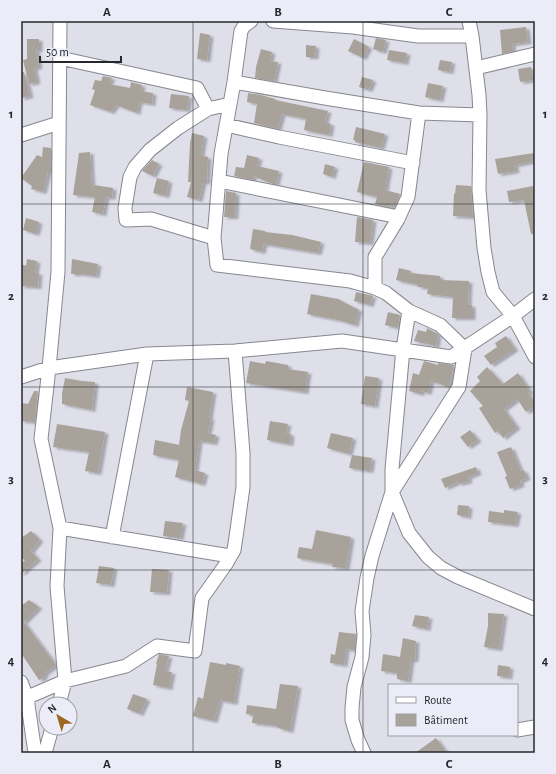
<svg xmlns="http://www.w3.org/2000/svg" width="556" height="774" font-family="'Alegreya Sans',sans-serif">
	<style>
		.building { fill: #a9a29a; filter: url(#shadow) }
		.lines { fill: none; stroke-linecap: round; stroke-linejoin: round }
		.minor-casing { stroke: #868790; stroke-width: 15 }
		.minor { stroke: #fff; stroke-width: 13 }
		.grid { fill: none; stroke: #27282b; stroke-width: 1; stroke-opacity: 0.55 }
		.neatline { fill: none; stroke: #27282b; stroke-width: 1.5 }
		.grid-label { font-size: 13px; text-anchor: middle; font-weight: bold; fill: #27282b }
	</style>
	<defs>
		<filter id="shadow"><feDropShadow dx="3.5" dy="2" stdDeviation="1" flood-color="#0004"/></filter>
	</defs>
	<rect width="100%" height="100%" fill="#dedfe9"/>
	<path class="building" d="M526 27 528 42 512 44 513 51 502 54 500 30Z
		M200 33 210 35 207 60 197 59Z
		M376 38 386 40 383 52 373 49Z
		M27 39H39V50H36L39 67 34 68 37 82 29 84 23 60 27 59Z
		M354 39 369 47 363 58 348 51Z
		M306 45 316 46 315 57H306Z
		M261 49 272 52 270 61 278 62 274 81 255 78 256 67Z
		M389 50 407 53 405 63 387 60Z
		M440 60 452 62 450 72 438 70Z
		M531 67 534 80 520 82 518 69Z
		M24 72 30 96 21 98V73Z
		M103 76 112 78 109 84 130 88 131 82 142 85 141 91 153 93 152 104 139 102 137 113 116 105 111 112 90 105 95 90 92 89 95 80 101 81Z
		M362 77 373 80 369 90 359 87Z
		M428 83 443 86 440 100 425 97Z
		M248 93 261 95 275 99V100L328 111 325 122 331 124 329 135 304 130 306 119 282 114 278 129 254 123 257 104 247 102Z
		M171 94 189 96 187 110 169 108Z
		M356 127 385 134 381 148 355 142V140H353Z
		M192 133 204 136 201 154 203 155V156L208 157 207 182H203L199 200 187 197 191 182H188L190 143Z
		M43 147 51 148V172H48L43 192 31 189 32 186 21 178 37 155 42 157Z
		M90 152 92 190 94 185 113 188 112 198 106 197 103 214 92 212 95 197 73 195 79 153Z
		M534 153 535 161 515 165 516 171 498 174 495 159Z
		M247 155 259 158 257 166 279 171 276 184 283 186 273 184 253 176V180L234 176 236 167 244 168Z
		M152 160 159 164 153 176 142 171Z
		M364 162 389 167 385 190 400 194 396 205 392 204 391 207 375 204 377 197 357 192Z
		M325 164 335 167 332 177 323 174Z
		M157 178 169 181 166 196 153 193Z
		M456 185 471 186 473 217 453 216 454 193 455 194Z
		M533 186 535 197V234H531L524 200 509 202 507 191Z
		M226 191 236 193 235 217H224Z
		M357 217 373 220 370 243 355 242Z
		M26 218 39 222 36 234 23 230Z
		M253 229 265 231V232L292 235 321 242 318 253 264 244 262 252 250 249Z
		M27 259 37 261 35 273H39L38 287 21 286V264L26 266Z
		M72 259 98 264 96 276 81 274H71Z
		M399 268 411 271 410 273 440 276V280L469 281 468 305H472V318H452L453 297 427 294 428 288 418 287V285L396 280Z
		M356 292 373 296 370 305 354 301Z
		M311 294 338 299 359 310 355 325 338 320 307 314Z
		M388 312 400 315 398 328 385 325Z
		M427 328 438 334 436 346 414 341 418 330 426 332Z
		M506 336 515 349 491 365 484 356 497 347 495 343Z
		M250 361 265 364 266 361 288 365V369L308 372 305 392 246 383Z
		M424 361 438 365V363L454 365 449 387 431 381 428 393 421 391V394L409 391 413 373 419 375Z
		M487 367 503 384 518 373 530 391 528 393 535 403V406L526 412 517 399 504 409 517 427 503 438 498 431 495 433 479 408 483 406 470 391 480 381 477 377Z
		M365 376 379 378 375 406 361 404Z
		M65 378 82 381 95 382 92 410 62 404V394Z
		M187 387 213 392 209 418H211L208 433 216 435 214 443 199 441 195 470 205 473 202 484 175 477 179 460 153 455 155 440 179 445 181 430 189 401 185 400Z
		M34 391H38L35 422 21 421V403L28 404Z
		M270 421 288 424 286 433 291 434 290 444 267 440Z
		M57 424 105 432 98 473 85 471 89 452 53 447Z
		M470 430 478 440 468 447 460 437Z
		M331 433 353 438 349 454 327 448Z
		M511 447 521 471 524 470 527 478 520 481 521 485 510 489 505 477 507 476 497 452Z
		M352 455 372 458 370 471 349 468Z
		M476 467 478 473 468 477 469 481 459 484 458 482 445 488 441 479Z
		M458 505 469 506 468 517 457 515Z
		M504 510 518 512 515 525 488 522 489 511 504 513Z
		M165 521 183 523 180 538 163 536Z
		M316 530 351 537 346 568 332 567 333 564 297 558 299 547 312 549Z
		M31 531 40 540 31 551 38 559 21 574V564L25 560 21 558V538Z
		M99 566 114 568 111 585 96 583Z
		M152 569 169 570 167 593 150 592Z
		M29 600 39 607 24 622 56 665 45 673 44 677 39 680 21 653V606Z
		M488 613 504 614 499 649 484 647 488 626Z
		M415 615 429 617 427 629 412 626Z
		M339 632 356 634 355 650 346 649 344 665 330 663 331 654 335 655Z
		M403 638 416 641 415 660H411L408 681 397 679V673L381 671 383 654 400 657Z
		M159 654 169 656 165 671 172 672 169 688 153 685 157 664H156Z
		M210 662 226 665V663L240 666 234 703 220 700 214 721 193 716 198 697 203 699Z
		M498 665 510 667 509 677 497 676Z
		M280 684 298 686 290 731 278 728V726L252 723 253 715 246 714 247 705 276 709Z
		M133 694 147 699 140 714 127 709Z
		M436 738 447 753H415Z"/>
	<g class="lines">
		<defs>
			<path id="minor" d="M251 21 244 26 241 31 234 82 221 154 214 238 217 265 350 281 375 288V257L398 219 408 197 419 113
				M273 21 353 27 354 21
				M469 21 472 36
				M353 27 418 36H472L479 95 480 115 479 190 484 248 488 272 493 292 513 316 535 357
				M60 58 197 88 208 109
				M476 68 535 54
				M234 82 325 98 419 113 480 115
				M226 125 279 137 413 163
				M21 135 59 123
				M219 181 399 217
				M214 238 151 219 126 220 125 208 130 177 135 167 150 150 178 128 208 109 230 104
				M375 288 386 293 409 311 440 325 465 349 459 387 392 492 409 533 428 557 441 568 458 577 535 609
				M21 377 49 368 147 354 235 351 342 341 451 357 513 316 535 299
				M60 528 230 556
				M112 537 147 354
				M21 682 27 698 35 753
				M21 700 65 681 126 666 157 646 195 651 202 598 226 564 234 550 236 537 243 487V453L235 351
				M59 704 65 681 57 586 60 528 41 439 49 368 58 272 60 21
				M517 730 535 727
				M45 753 52 728
				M364 753 358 740 352 720V708L354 687 362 657 364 635 362 611 367 578 372 556 392 492V469L403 349 409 311"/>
		</defs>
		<use href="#minor" class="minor-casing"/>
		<use href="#minor" class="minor"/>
	</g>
	<path class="grid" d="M193 21V753M363 21V753M21 204H535M21 387H535M21 570H535"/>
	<rect width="556" height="774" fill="none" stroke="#ebecf7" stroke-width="44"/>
	<rect x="388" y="684" width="130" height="52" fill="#ebecf7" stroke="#9d9ea5"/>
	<rect x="396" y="697" width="20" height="6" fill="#ffffff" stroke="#9d9ea5"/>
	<text x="424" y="704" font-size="12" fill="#27282b">Route</text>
	<rect x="396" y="714" width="20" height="12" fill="#a9a29a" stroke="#9d9ea5"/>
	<text x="424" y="724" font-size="12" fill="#27282b">Bâtiment</text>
	<g transform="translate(58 716) rotate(322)"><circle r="19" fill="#ebecf7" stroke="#9d9ea5"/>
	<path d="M0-3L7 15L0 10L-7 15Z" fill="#9d6820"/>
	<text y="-6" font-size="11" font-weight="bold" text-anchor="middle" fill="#27282b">N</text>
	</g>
	<path d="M40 56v6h81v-6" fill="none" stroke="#27282b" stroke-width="2"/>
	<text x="46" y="56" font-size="12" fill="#27282b" stroke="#ebecf7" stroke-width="3" paint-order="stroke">50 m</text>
	<rect x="22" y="22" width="512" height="730" class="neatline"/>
	<g class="grid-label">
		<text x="107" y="16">A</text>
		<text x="278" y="16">B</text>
		<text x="449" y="16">C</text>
		<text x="11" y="118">1</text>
		<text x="545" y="118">1</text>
		<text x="11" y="300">2</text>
		<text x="545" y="300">2</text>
		<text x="11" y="483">3</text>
		<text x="545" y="483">3</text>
		<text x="11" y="665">4</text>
		<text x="545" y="665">4</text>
		<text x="107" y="768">A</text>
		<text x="278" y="768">B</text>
		<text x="449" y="768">C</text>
	</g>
</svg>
